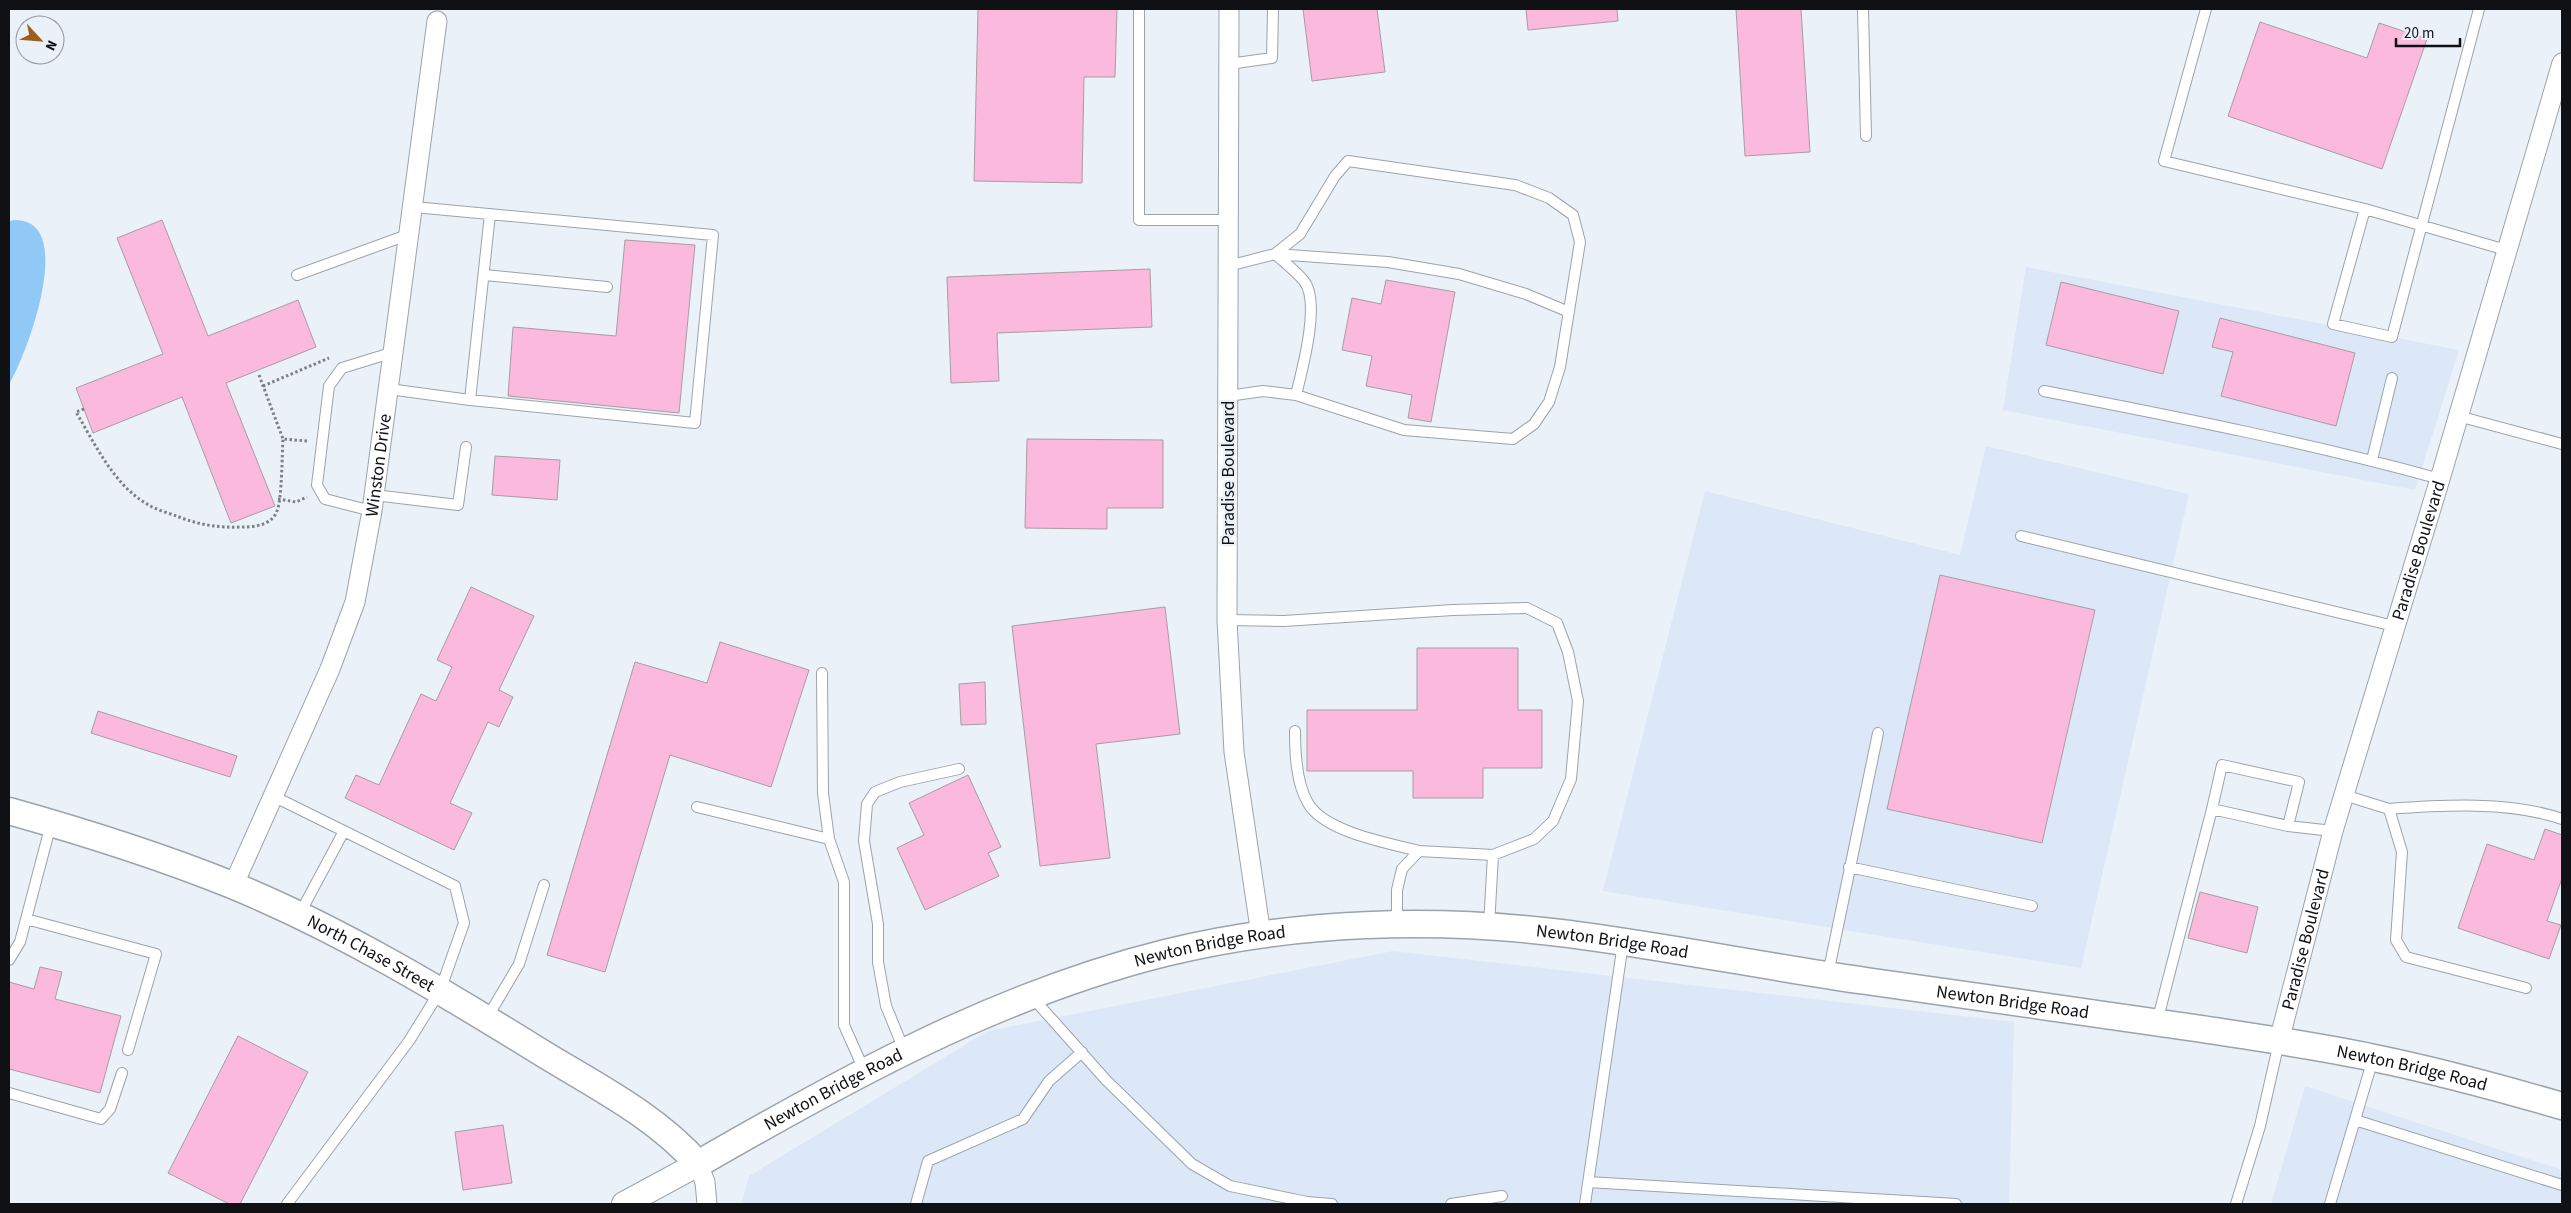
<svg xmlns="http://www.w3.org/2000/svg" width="2571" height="1213" font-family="'Source Sans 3',sans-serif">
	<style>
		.built { fill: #dce8f7 }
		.water { fill: #90c8f6 }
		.building { fill: #fab9dd; stroke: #a79da3 }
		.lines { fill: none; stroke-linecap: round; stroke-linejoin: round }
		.service-casing { stroke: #9ca3aa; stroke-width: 12 }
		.minor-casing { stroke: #9ca3aa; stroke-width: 21 }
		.tertiary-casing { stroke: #9ca3aa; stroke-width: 26 }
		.secondary-casing { stroke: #9ca3aa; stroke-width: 29 }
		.path { stroke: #7d8187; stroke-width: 3; stroke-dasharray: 2.5 2.5; stroke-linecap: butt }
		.service { stroke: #fff; stroke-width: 10 }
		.minor { stroke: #fff; stroke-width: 19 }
		.tertiary { stroke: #fff; stroke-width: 24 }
		.secondary { stroke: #fff; stroke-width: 26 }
		.labels { text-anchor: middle; stroke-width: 4.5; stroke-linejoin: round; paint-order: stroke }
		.street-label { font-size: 18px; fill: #0f1114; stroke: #eaf1f9 }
	</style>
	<rect width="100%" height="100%" fill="#eaf1f9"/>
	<path class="built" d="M2026 267 2459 350 2415 490 2003 410Z
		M1986 446 2189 494 2081 968 1603 891 1705 491 1960 555Z
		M1393 951 2014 1022 2009 1204H741L749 1176 988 1031Z
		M2305 1086 2562 1170V1204H2271Z"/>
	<path class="water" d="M15 220C78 220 26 356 9 384V221Z"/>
	<path class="building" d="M978 9H1117L1115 77H1084L1082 183 974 181Z
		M1303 9H1377L1385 72 1312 81Z
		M1526 9H1617L1618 21 1528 30Z
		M1736 9H1801L1810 152 1745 156Z
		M2260 22 2367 58 2379 23 2427 39 2382 169 2228 116Z
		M162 220 208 336 298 300 316 347 226 383 275 506 231 523 182 397 93 433 76 388 163 354 117 238Z
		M625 240 695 245 679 413 508 396 513 327 616 336Z
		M1150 269 1152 327 997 333 999 381 951 383 947 277Z
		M1386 280 1455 292 1431 422 1408 418 1412 395 1366 386 1372 356 1342 350 1352 298 1381 304Z
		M2061 282 2179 311 2163 374 2046 345Z
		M2220 318 2355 353 2336 426 2221 396 2233 352 2212 347Z
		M1027 439 1163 440V508H1107V529L1025 528Z
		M495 456 560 460 557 500 492 495Z
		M1940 575 2095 610 2042 843 1887 809Z
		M471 587 534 616 499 690 513 697 499 727 488 722 450 803 472 813 454 850 345 798 356 775 379 785 421 694 436 701 452 667 437 660Z
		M1165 607 1180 734 1096 744 1110 858 1040 866 1012 626Z
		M720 642 809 670 771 787 670 755 605 972 547 955 635 662 707 683Z
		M1417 648H1518V710H1542V768H1483V798H1413V771H1307V710H1417Z
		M985 682 986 724 961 725 959 684Z
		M98 711 237 756 230 777 91 733Z
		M968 775 1001 847 988 853 999 876 925 910 897 848 924 835 909 803Z
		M2545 829 2562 835V878L2547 921 2561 925 2549 959 2458 928 2487 844 2534 860Z
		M2200 892 2258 907 2247 953 2188 938Z
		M40 967 62 972 55 999 121 1016 100 1093 9 1069V982L34 989Z
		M238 1036 308 1072 240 1204H229L168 1173Z
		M503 1125 512 1183 463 1190 455 1132Z"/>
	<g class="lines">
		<defs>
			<path id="service" d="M1139 9V220H1228
				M1863 9 1866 136
				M2206 9 2164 161 2365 209
				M2479 9 2392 337 2333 324 2365 209 2506 250
				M1229 64 1272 58 1273 9
				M1275 254C1285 263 1296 271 1304 281 1321 302 1302 370 1296 395
				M1228 266 1275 254 1388 262 1459 274 1526 294 1569 312
				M297 275 410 234
				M485 275 607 287
				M389 389 470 400 695 423 713 235 414 207
				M2044 391C2177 417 2310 443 2440 479
				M1228 396 1263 391 1296 395 1404 430 1513 439 1534 424 1549 402 1560 367 1580 242 1573 215 1549 198 1515 185 1348 161 1335 176 1300 234 1275 254
				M470 400 490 214
				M2458 416 2562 444
				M2372 460 2392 378
				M374 495 458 505 466 447
				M372 511 325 499 317 485 329 386 342 368 394 352
				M2021 536 2394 626
				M1227 620 1284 621 1453 610 1527 608 1557 623 1568 652 1578 701 1571 779 1553 821 1534 839 1493 855 1419 851 1402 869 1397 890V925
				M822 673 823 793 829 839 844 882V1025L864 1070
				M1295 731C1295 753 1296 783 1308 803 1324 832 1389 843 1419 851
				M2344 795 2389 809 2402 852 2396 940 2406 957 2526 988
				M273 796 455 886 464 923 440 991 409 1041 287 1204
				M697 807 829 839
				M2212 809 2222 765 2299 782 2288 826
				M2389 809C2443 805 2511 801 2562 819
				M1849 867 2032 906
				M299 915 344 831
				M26 919 156 954 128 1050
				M1489 926 1493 855
				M9 960 20 942 51 824
				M1828 974 1878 733
				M1032 997 1106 1080 1192 1164 1230 1186 1307 1202 1332 1204
				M487 1018 519 964 544 885
				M2157 1022 2212 809 2288 826 2333 831
				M904 1050 886 1006 878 962V924L864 841 867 804 875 792 900 782 959 769
				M9 1093 101 1119 110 1109 122 1073
				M2355 1120 2562 1185
				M1588 1182 1956 1204
				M916 1204 928 1161 1023 1119 1049 1081 1082 1052
				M1451 1204 1502 1196
				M1585 1204 1623 943
				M2236 1204 2260 1126 2279 1042
				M2330 1204 2373 1059"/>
			<g id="minor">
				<path d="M1229 9 1227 620 1234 752 1261 935"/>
				<path id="s1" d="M233 886 330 669 355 602 372 511 437 21"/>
				<path id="s2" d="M2279 1041 2333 831 2440 479 2562 63"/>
				<path d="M698 1164 705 1182 707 1204"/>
			</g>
			<path id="tertiary" d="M624 1204 698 1164"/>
			<g id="secondary">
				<path id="s3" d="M9 811C84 832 160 856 232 885 341 930 442 991 542 1053 596 1086 656 1116 698 1164 847 1078 997 995 1165 953 1295 921 1436 917 1569 934 1669 947 1767 967 1866 981 1978 997 2090 1012 2202 1029 2260 1038 2318 1046 2374 1058 2438 1071 2500 1088 2562 1106"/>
			</g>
		</defs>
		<use href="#service" class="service-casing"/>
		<use href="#minor" class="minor-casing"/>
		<use href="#tertiary" class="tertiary-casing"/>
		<use href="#secondary" class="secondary-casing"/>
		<path class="path" d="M259 375 283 439
			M263 386 329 358
			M84 409 76 412C95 444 114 485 147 504 156 510 169 513 179 517 200 525 219 528 242 527 255 527 272 525 277 511 282 500 282 453 283 439L307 441
			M278 499 296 502 307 497"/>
		<use href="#service" class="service"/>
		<use href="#minor" class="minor"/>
		<use href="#tertiary" class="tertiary"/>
		<use href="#secondary" class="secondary"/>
	</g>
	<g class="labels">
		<g class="street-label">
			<text dy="6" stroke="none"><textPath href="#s1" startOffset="448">Winston Drive</textPath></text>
			<text transform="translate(1228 473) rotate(-90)" y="6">Paradise Boulevard</text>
			<text dy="6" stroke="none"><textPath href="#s2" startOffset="510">Paradise Boulevard</textPath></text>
			<text dy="6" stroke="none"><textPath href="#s2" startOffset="105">Paradise Boulevard</textPath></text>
			<text dy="6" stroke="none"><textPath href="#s3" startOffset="1745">Newton Bridge Road</textPath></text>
			<text dy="6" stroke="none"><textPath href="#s3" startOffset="1340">Newton Bridge Road</textPath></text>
			<text dy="6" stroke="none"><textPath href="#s3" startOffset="390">North Chase Street</textPath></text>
			<text dy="6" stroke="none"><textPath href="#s3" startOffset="2150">Newton Bridge Road</textPath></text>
			<text dy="6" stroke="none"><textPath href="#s3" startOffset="2555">Newton Bridge Road</textPath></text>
			<text dy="6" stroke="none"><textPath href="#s3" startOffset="935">Newton Bridge Road</textPath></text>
		</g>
	</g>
	<rect width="2571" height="1213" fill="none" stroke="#0f1114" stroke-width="20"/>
	<g transform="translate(40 40) rotate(116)"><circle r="24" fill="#eaf1f9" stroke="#92979d"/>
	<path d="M0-4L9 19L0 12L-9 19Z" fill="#9a611e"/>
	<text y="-8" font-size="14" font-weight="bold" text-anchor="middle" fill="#0f1114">N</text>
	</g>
	<path d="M2396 38v8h64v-8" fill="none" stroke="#0f1114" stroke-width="2.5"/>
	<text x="2404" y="38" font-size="15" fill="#0f1114" stroke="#eaf1f9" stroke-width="4" paint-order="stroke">20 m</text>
</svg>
